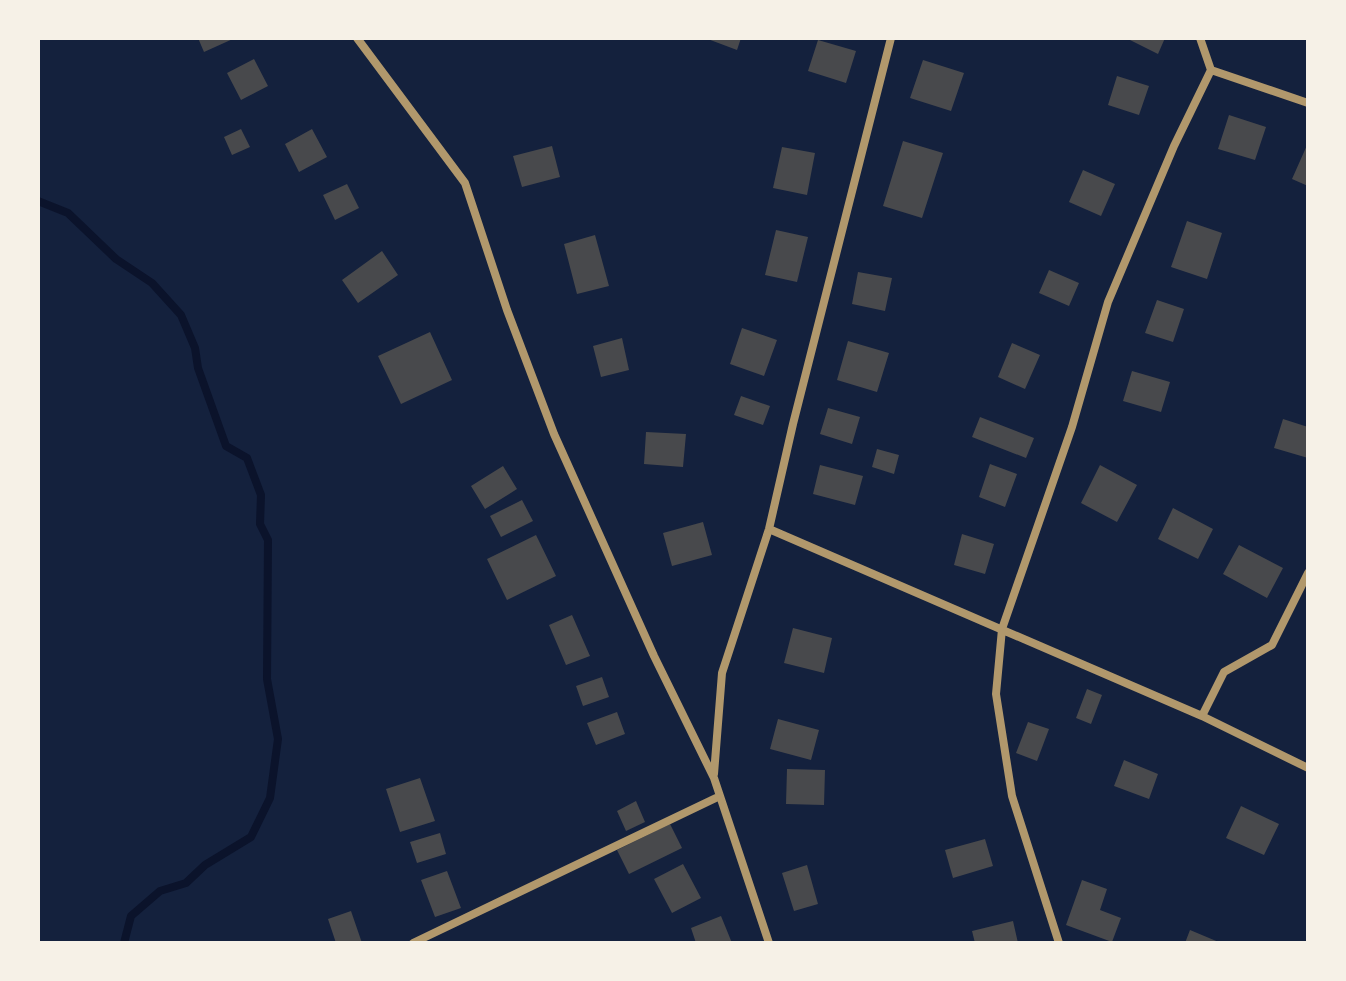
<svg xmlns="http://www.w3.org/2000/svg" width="1346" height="981" font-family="Manrope,sans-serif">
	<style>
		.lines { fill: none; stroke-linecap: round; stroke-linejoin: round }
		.stream { stroke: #0b132b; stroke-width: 8 }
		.building { fill: #48494c }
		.minor { stroke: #b1986c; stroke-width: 8 }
	</style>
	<rect width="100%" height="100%" fill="#14213d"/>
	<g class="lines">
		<path class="stream" d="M38 201 68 213 116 259 152 283 181 315 195 348 198 368 226 446 247 458 261 495 260 524 268 540 267 679 278 739 270 798 251 837 205 865 186 883 160 891 131 916 124 943"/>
	</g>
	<path class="building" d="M198 38H235L204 52Z
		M705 38H741L737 50Z
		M1126 38H1165L1158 54Z
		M818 40 856 51 846 83 808 71Z
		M254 59 268 86 241 100 227 73Z
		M923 60 964 73 951 111 910 98Z
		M1117 76 1149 86 1139 115 1108 105Z
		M1229 115 1266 127 1255 160 1218 149Z
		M241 129 250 147 232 155 224 137Z
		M312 129 327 157 299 172 285 144Z
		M903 141 943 153 922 218 883 206Z
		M1308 143V186L1292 179Z
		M552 146 560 177 522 187 513 156Z
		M782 147 815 153 807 195 773 188Z
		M1083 170 1115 184 1101 216 1069 202Z
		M347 184 359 208 335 220 323 195Z
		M1187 221 1222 233 1207 279 1171 267Z
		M776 230 808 237 797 282 765 275Z
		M595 235 609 286 577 294 564 244Z
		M382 251 398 275 358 303 342 280Z
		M1049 270 1079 283 1069 306 1039 293Z
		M858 272 892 278 885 311 852 304Z
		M1157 300 1184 309 1173 342 1145 333Z
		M742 328 777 340 764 376 730 364Z
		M430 332 452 380 401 404 378 356Z
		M622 338 629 370 601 377 593 346Z
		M848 341 889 353 877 392 837 380Z
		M1012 343 1040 355 1025 389 998 377Z
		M1132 371 1170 382 1161 412 1123 401Z
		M741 396 770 406 763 425 734 415Z
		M828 408 860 417 852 444 820 434Z
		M980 417 1034 438 1026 458 972 437Z
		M1283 419 1308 427V458L1274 448Z
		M646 432 686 434 683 467 644 464Z
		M877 449 899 455 894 474 872 467Z
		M990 464 1017 474 1005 507 979 497Z
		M820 465 863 476 855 505 813 494Z
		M1100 465 1137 485 1117 522 1081 503Z
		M503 466 517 489 485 509 471 486Z
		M522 500 533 521 501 537 490 516Z
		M1173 508 1213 529 1198 559 1158 539Z
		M703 522 712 555 672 566 663 533Z
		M962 534 994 544 985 574 954 565Z
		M536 535 556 576 507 600 487 559Z
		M1239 545 1283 568 1267 598 1223 574Z
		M572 615 590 656 566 665 549 625Z
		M793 628 832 638 824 673 784 663Z
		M602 677 609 697 583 706 576 686Z
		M1087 689 1102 695 1091 724 1076 718Z
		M617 712 625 734 596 745 587 723Z
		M778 719 819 730 811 760 770 749Z
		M1028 722 1049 729 1037 761 1016 753Z
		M1124 760 1158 774 1149 799 1114 786Z
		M787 769 825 770 824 805 786 804Z
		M420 778 435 821 400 832 386 789Z
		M636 801 645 822 626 831 617 811Z
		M1241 806 1279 824 1264 855 1226 838Z
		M670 824 682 848 629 874 617 850Z
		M440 833 446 854 417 863 410 842Z
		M985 839 993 866 953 878 945 850Z
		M683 864 701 898 672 913 654 879Z
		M807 865 818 904 794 911 782 873Z
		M447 871 461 908 435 917 421 880Z
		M1082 880 1107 889 1100 910 1121 918 1112 942 1066 925Z
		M351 911 362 943H336L328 919Z
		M721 916 732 943H696L691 928Z
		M1013 921 1018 943H975L972 931Z
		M1190 930 1221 943H1185Z"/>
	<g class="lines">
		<path class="minor" d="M357 38 465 183 507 310 554 434 654 656 714 778 769 943
			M1200 38 1211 70
			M769 529 1202 716 1308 768
			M1202 716 1224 672 1272 645 1308 573
			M714 774 722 673 769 529 793 424 891 38
			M413 943 720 796
			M1059 943 1012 796 996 694 1002 629 1072 427 1108 302 1174 146 1211 70 1308 103"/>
	</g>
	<rect width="1346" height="981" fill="none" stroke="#f6f1e7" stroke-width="80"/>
</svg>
